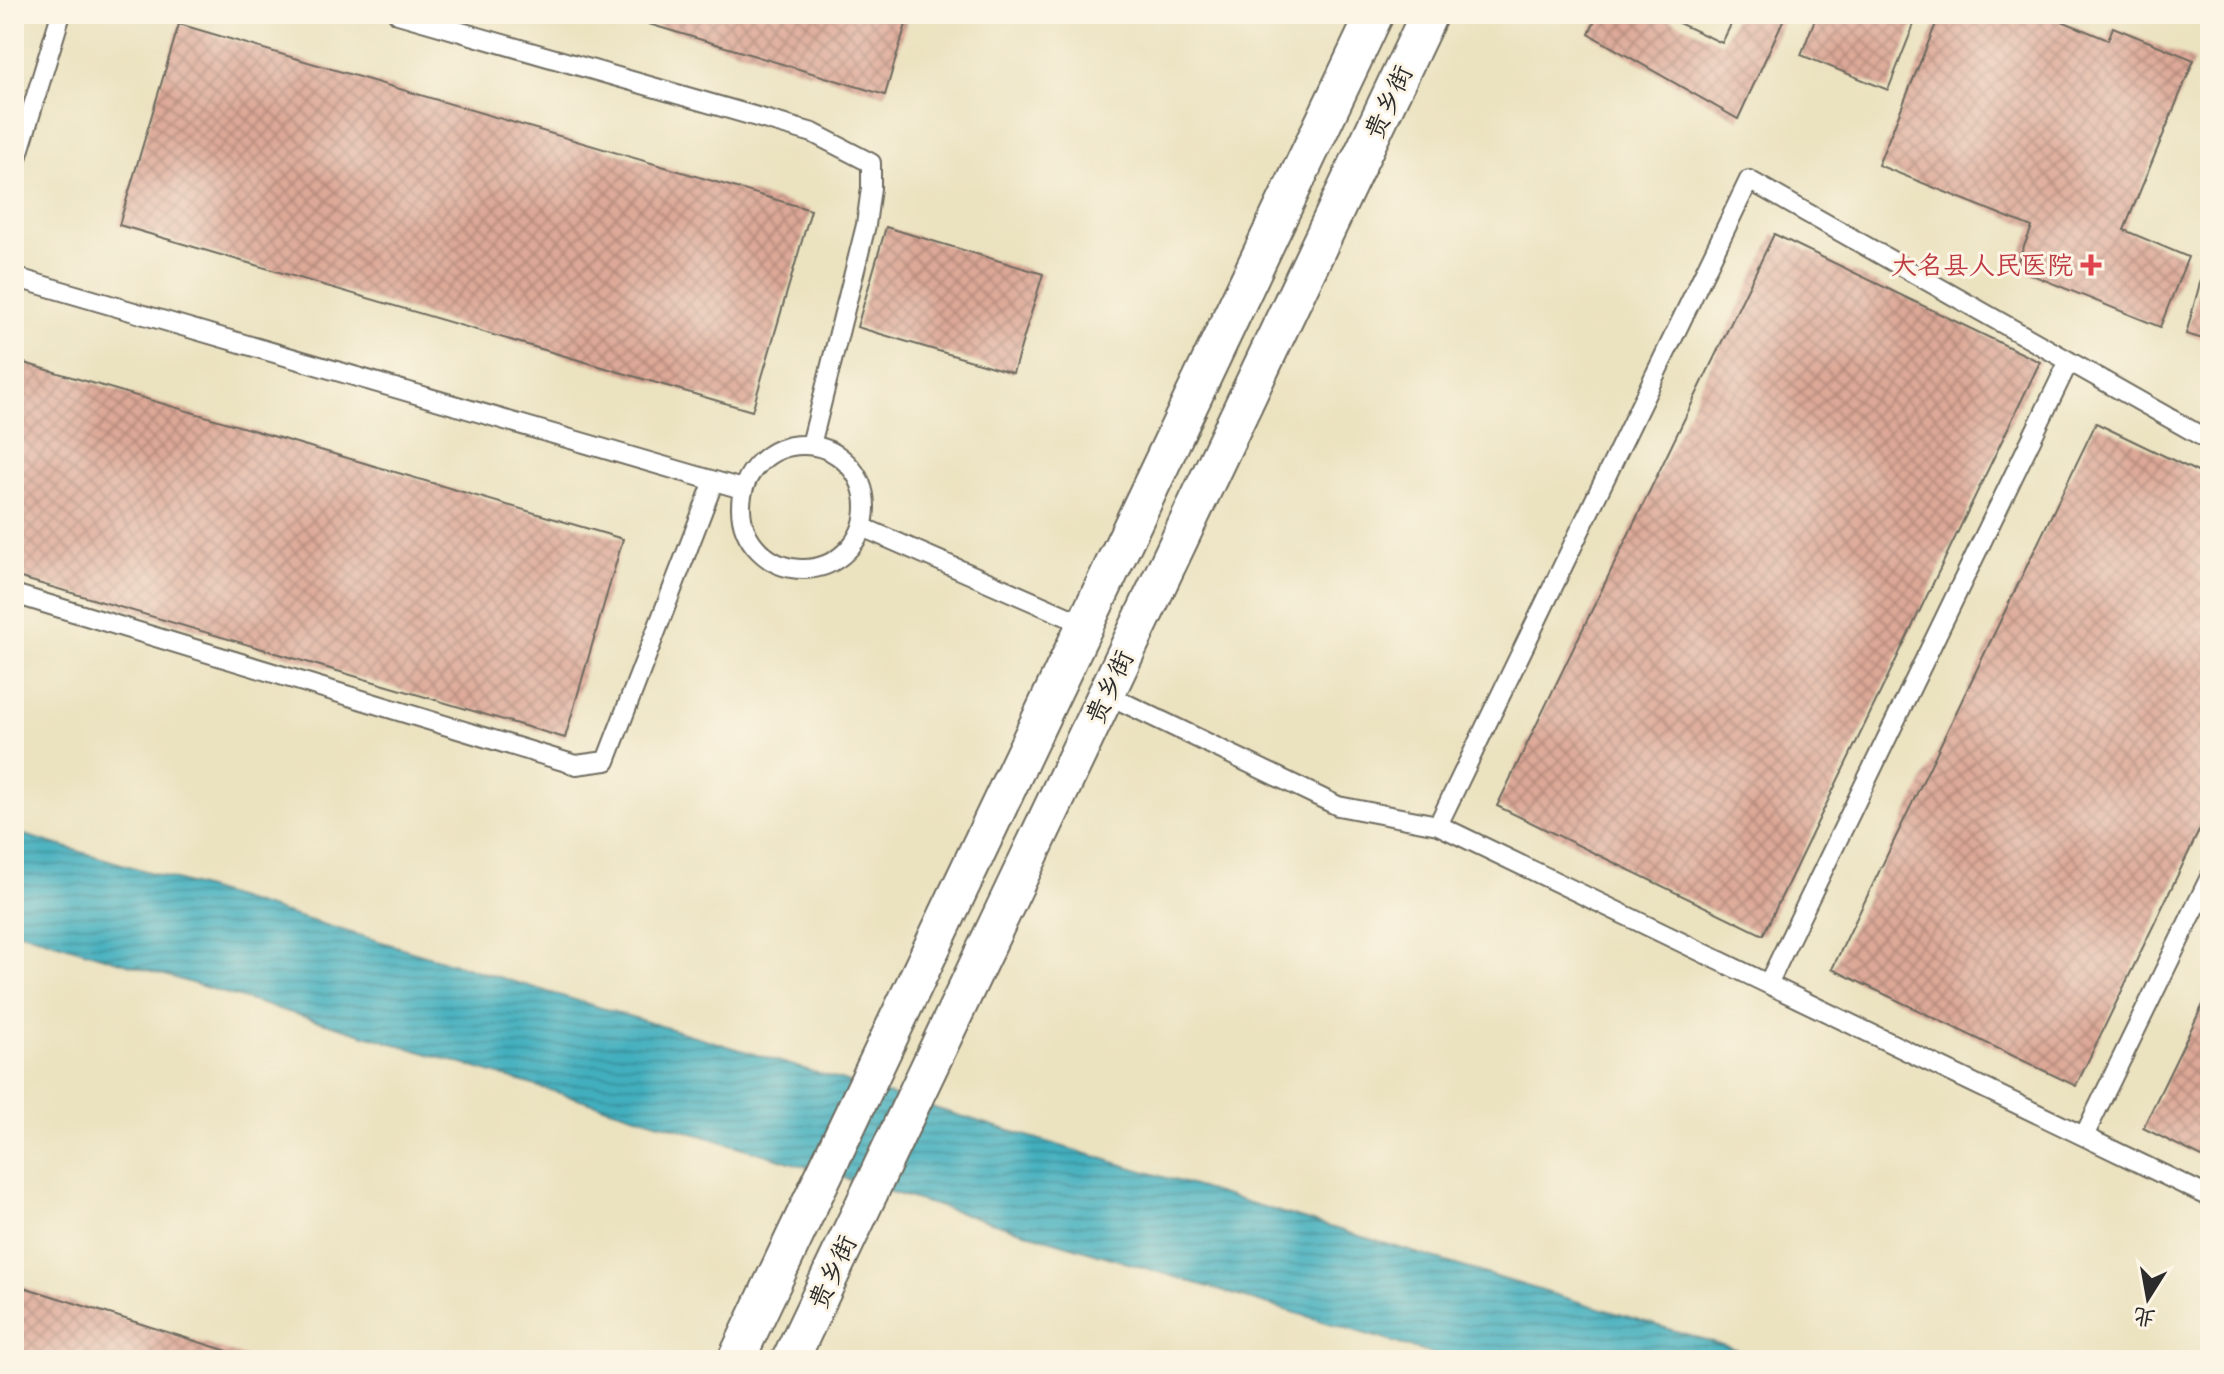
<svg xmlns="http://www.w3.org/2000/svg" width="2224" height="1374" font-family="'Indie Flower','LXGW WenKai TC',sans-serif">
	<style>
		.water { fill: url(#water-rules); stroke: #366d74; stroke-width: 2 }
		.building { fill: url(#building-cross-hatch) }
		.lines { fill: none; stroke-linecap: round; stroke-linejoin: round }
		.service-casing { stroke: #6e6b5f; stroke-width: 22 }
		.minor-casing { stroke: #6e6b5f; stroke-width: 40 }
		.service { stroke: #fff; stroke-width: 18 }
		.minor { stroke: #fff; stroke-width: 36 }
		.health-dot { fill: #e0444e; stroke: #fcf5e5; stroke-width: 3 }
		.labels { text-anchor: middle; stroke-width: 6; stroke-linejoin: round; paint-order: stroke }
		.street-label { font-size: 26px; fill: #2b2b2b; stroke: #fcf5e5 }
		.health-label { font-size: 26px; fill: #be3a42; stroke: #fcf5e5; text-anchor: end }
	</style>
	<defs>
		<pattern id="water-rules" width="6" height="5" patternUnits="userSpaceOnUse" patternTransform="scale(2)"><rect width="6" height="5" fill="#42afbe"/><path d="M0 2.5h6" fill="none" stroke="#378f9b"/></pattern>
		<pattern id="building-cross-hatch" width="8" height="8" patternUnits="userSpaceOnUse" patternTransform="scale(2)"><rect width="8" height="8" fill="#dda897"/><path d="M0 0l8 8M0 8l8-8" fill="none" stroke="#b3897b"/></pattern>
	</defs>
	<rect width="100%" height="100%" fill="#fcf5e5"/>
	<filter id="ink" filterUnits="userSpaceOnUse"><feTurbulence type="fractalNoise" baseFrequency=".0125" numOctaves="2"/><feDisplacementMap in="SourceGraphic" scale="16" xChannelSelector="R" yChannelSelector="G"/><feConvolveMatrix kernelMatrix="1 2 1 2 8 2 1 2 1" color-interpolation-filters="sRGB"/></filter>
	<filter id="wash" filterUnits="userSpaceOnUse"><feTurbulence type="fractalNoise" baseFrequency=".006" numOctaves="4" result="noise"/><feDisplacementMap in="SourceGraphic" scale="32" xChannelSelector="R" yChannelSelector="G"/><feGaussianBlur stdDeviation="1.8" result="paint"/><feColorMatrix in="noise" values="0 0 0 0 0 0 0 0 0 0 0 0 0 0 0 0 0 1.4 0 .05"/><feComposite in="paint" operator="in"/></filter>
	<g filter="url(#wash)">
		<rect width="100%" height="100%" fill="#ebe2c0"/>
		<path class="water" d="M14 832 199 887 1772 1360H1453L14 930Z"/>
		<g id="blocks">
			<path class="building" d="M652 14H909L885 95 649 24Z
				M1598 14H1659L1722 43 1736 14H1786L1738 119 1589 34Z
				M1817 14H1918L1888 90 1801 55Z
				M1940 14H2045L2108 40 2113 27 2194 60 2124 230 2188 257 2160 327 2015 268 2032 227 1878 165Z
				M179 24 811 210 752 411 119 225Z
				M886 227 1043 274 1013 373 857 327Z
				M1774 234 2040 362 1763 935 1497 806Z
				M2205 265 2210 266V341L2186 334Z
				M14 360 623 539 565 738 14 576Z
				M2096 423 2210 478V808L2076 1086 1832 969Z
				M2210 990V1161L2143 1128Z
				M14 1284 253 1359 252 1360H14Z"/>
		</g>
	</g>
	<g filter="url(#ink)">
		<use href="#blocks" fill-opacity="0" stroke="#6e6b5f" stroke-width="2"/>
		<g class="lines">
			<defs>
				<path id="service" d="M398 14 813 133 871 163V188L866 225 811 445
					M14 168 61 14
					M14 277 742 489
					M2210 441 1749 180 1438 825 2210 1197
					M741 507a62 62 0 1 1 124 0a62 62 0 1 1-124 0Z
					M862 527 1084 624
					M14 594 576 765 606 761 714 481
					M1106 694 1338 806 1438 825
					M1768 984 2069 361
					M2084 1136 2210 877"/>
				<path id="minor" d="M736 1360 1375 14
					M790 1360 1429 14"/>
			</defs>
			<use href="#service" class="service-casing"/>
			<use href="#minor" class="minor-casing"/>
			<use href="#service" class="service"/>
			<use href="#minor" class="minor"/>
		</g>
	</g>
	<path class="health-dot" d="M2087 253h8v8h8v8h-8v8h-8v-8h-8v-8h8z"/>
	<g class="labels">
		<g class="street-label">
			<text transform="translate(1388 102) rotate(-65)" y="9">贵乡街</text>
			<text transform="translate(1109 687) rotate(-65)" y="9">贵乡街</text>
			<text transform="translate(832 1272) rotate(-65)" y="9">贵乡街</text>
		</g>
		<g class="health-label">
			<text x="2073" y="274">大名县人民医院</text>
		</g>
	</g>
	<rect width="2224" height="1374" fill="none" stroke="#fcf5e5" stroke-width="48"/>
	<g transform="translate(2148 1298) rotate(191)" stroke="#fcf5e5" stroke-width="6" paint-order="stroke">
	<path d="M0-6L14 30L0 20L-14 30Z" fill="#2b2b2b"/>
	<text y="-12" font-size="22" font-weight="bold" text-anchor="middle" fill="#2b2b2b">北</text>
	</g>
</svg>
